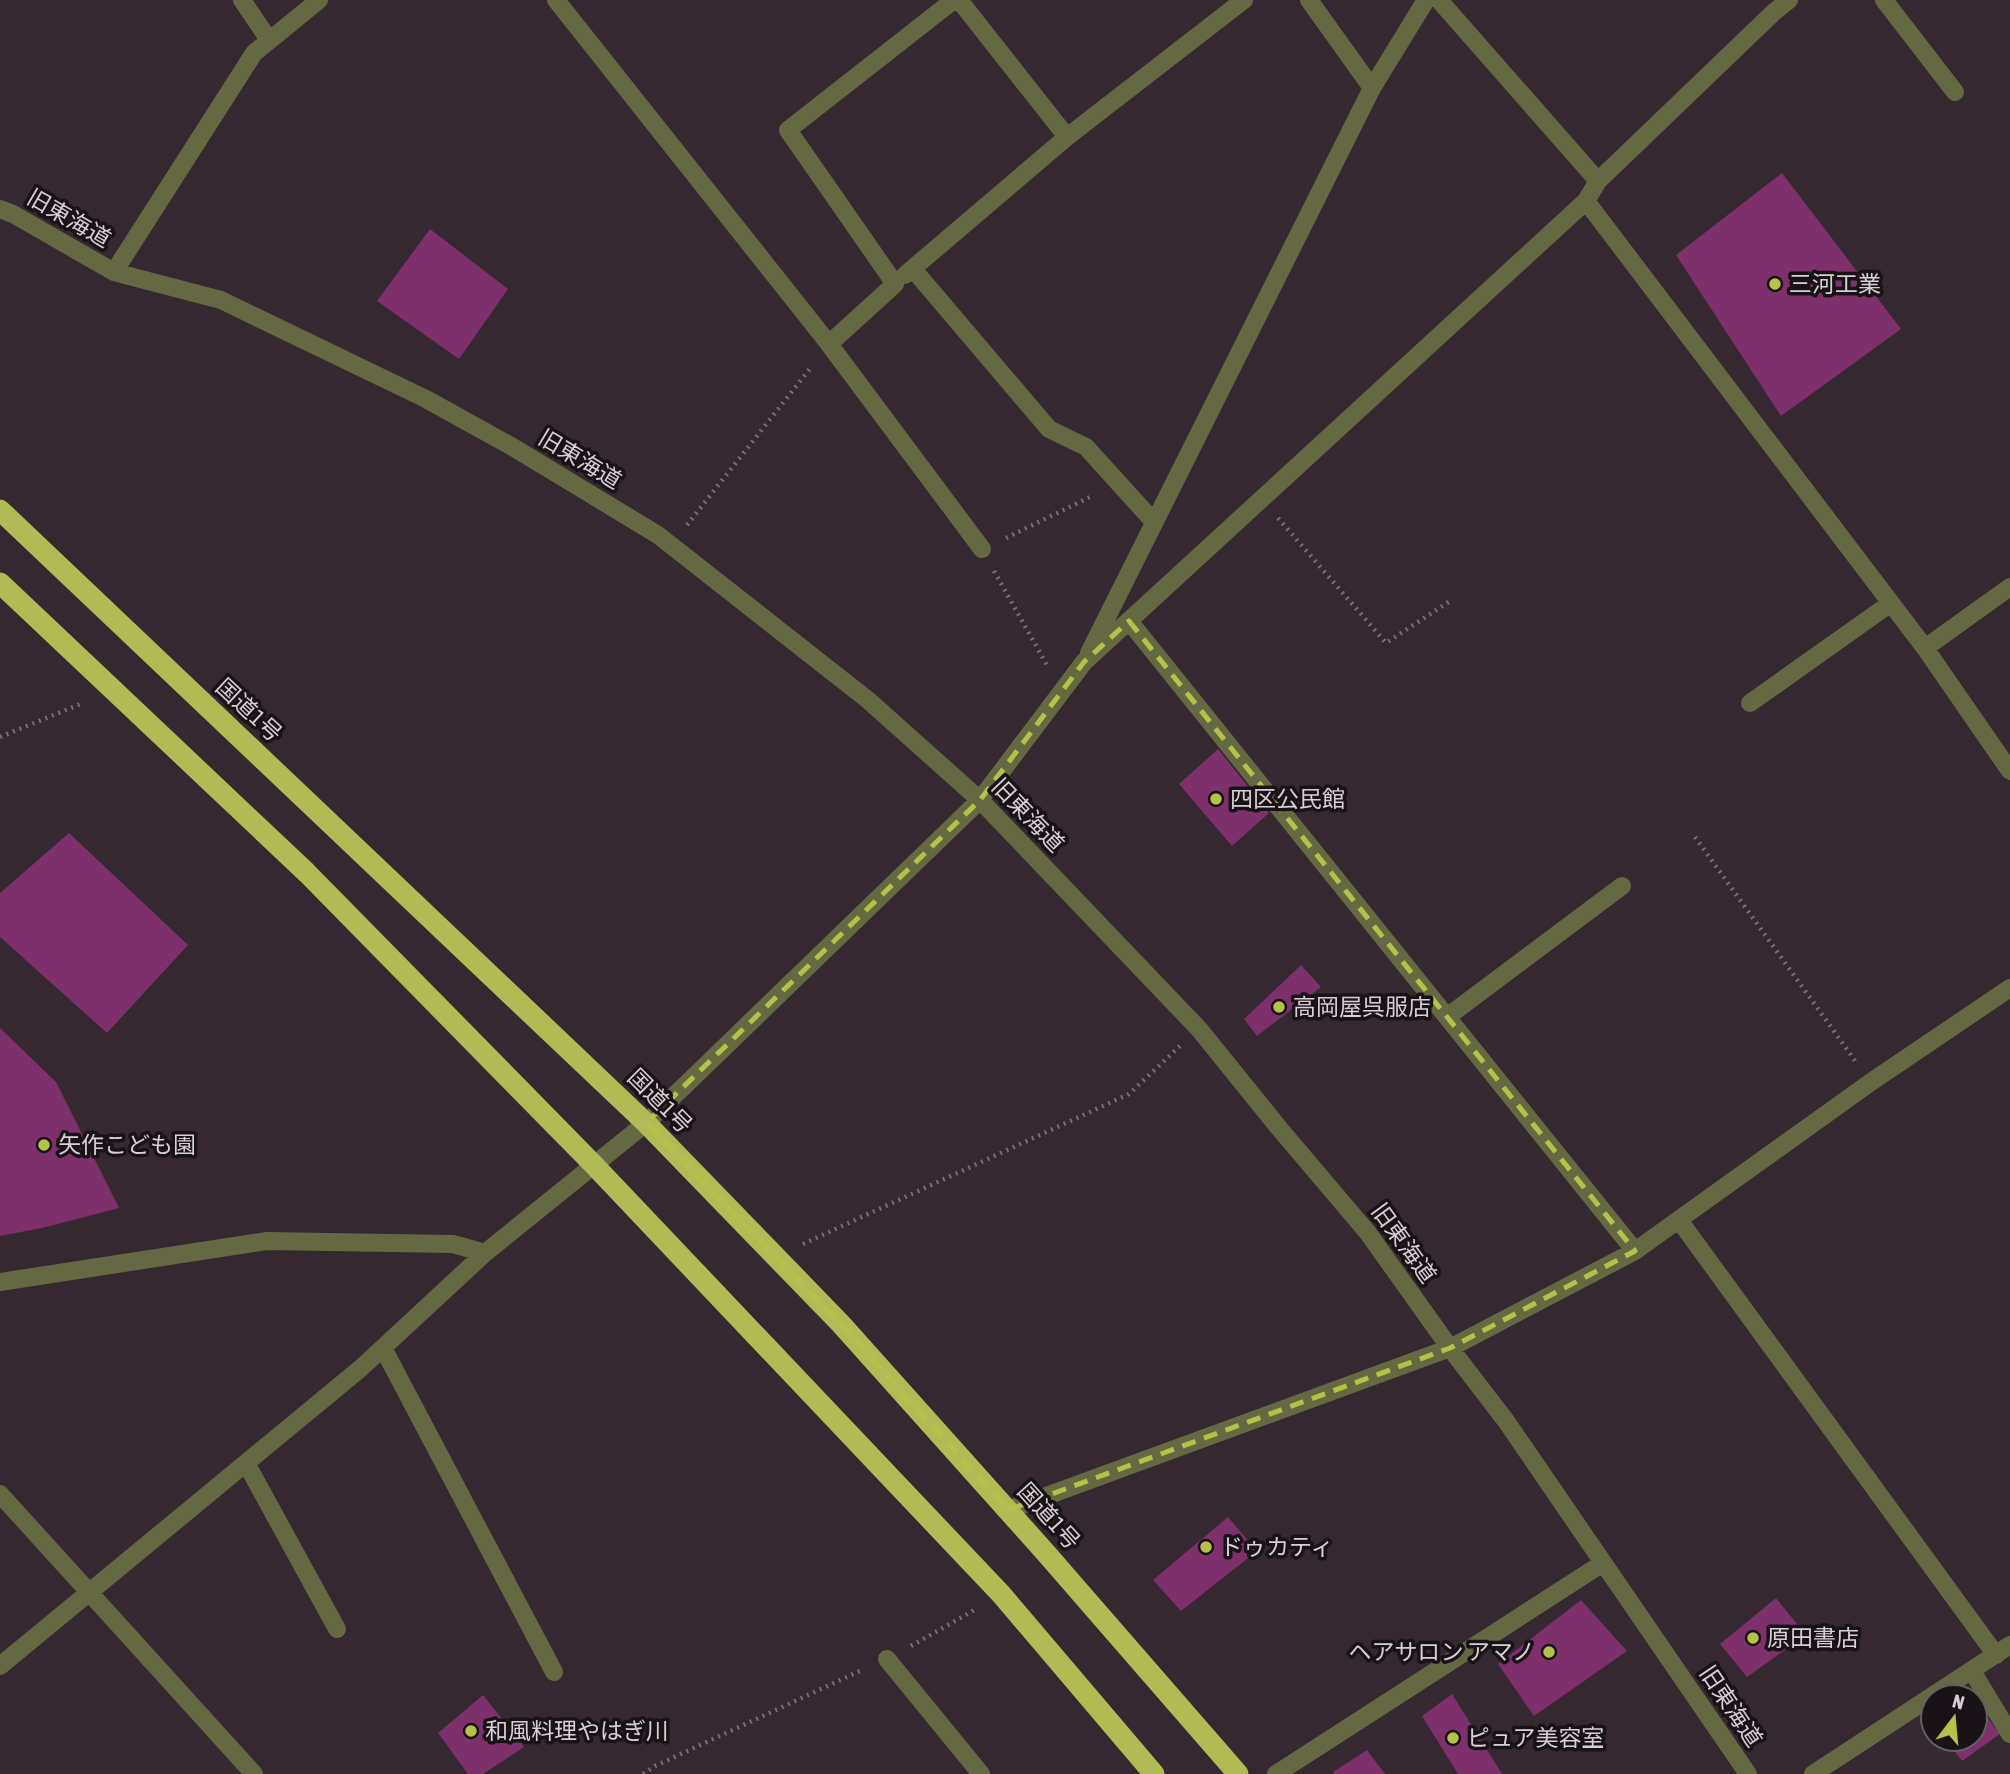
<svg xmlns="http://www.w3.org/2000/svg" width="2010" height="1774" font-family="'Asap Condensed','Noto Sans JP',sans-serif">
	<style>
		.building { fill: #7d306b }
		.lines { fill: none; stroke-linecap: round; stroke-linejoin: round }
		.path { stroke: #796e76; stroke-width: 4.5; stroke-dasharray: 2 5; stroke-linecap: butt }
		.minor { stroke: #646942; stroke-width: 18 }
		.highway { stroke: #b1bb54; stroke-width: 21 }
		.marked { fill: none; stroke: #b6c148; stroke-width: 5; stroke-dasharray: 14 9; stroke-linejoin: round }
		.poi-dot { fill: #b6c148; stroke: #191317; stroke-width: 2.5 }
		.labels { text-anchor: middle; stroke-width: 7; stroke-linejoin: round; paint-order: stroke }
		.street-label { font-size: 23px; fill: #d8cfd5; stroke: #191317 }
		.poi-label { font-size: 23px; fill: #d8cfd5; stroke: #191317; text-anchor: start }
	</style>
	<rect width="100%" height="100%" fill="#352831"/>
	<path class="building" d="M1782 173 1901 329 1781 416 1676 255Z
		M430 229 508 289 459 359 377 301Z
		M1218 749 1269 813 1232 846 1179 784Z
		M69 833 188 945 107 1033 0 937V893Z
		M1301 965 1321 987 1257 1036 1244 1019Z
		M0 1028 56 1082 119 1208 42 1228 0 1236Z
		M1228 1517 1257 1551 1181 1611 1153 1580Z
		M1776 1598 1806 1635 1747 1677 1720 1644Z
		M1581 1600 1627 1651 1534 1716 1498 1664Z
		M1967 1690 1972 1697H1958Z
		M1452 1694 1502 1774H1458L1422 1716Z
		M483 1695 524 1747 483 1774H468L438 1733Z
		M1975 1701 2000 1734 1962 1761 1946 1739H1975Z
		M1367 1750 1385 1774H1334L1333 1772Z"/>
	<g class="lines">
		<path class="path" d="M1278 518 1386 643 1450 601
			M687 525 812 366
			M1006 538 1092 496
			M994 571 1048 667
			M0 737 83 703
			M1695 837 1856 1062
			M803 1244 1129 1094 1180 1046
			M911 1646 976 1609
			M643 1774 655 1766 862 1670"/>
		<path class="minor" d="M242 0 269 40
			M556 0 829 344 982 549
			M959 0 1067 137 1244 0
			M1309 0 1372 88
			M1439 0 1598 181
			M1884 0 1955 92
			M1586 201 1925 648 2010 771
			M0 209 13 214 114 272 221 300 426 399 511 446 658 535 868 700 980 800 1199 1029 1279 1128 1368 1233 1450 1348 1506 1421 1748 1774
			M913 269 1049 429 1086 447 1154 522
			M114 272 254 53 319 0
			M905 275 1067 137
			M829 344 895 284 788 130 954 0
			M1129 621 1635 1251
			M1925 648 2010 587
			M1089 653 1372 88 1426 0
			M1750 703 1891 603
			M1447 1017 1622 886
			M1679 1220 1996 1655
			M0 1282 267 1241 453 1244 485 1253
			M383 1348 554 1672
			M246 1463 337 1629
			M0 1494 254 1774
			M1008 1510 1450 1348 1635 1251 1871 1082 2010 988
			M887 1659 981 1774
			M0 1666 361 1368 485 1253 646 1123 980 800 1084 662 1586 201 1598 181 1774 12 1789 0
			M1972 1671 2010 1734
			M1276 1774 1603 1563
			M1813 1774 2010 1645"/>
		<path class="highway" d="M0 510 646 1123 841 1324 1045 1552 1238 1774
			M0 583 307 873 594 1165 1001 1594 1154 1774"/>
	</g>
	<path class="marked" d="M1129 621 1635 1251 1450 1348 1008 1510 841 1324 646 1123 980 800 1084 662Z"/>
	<g class="poi-dot">
		<circle cx="1775" cy="284" r="7"/>
		<circle cx="1216" cy="799" r="7"/>
		<circle cx="1279" cy="1007" r="7"/>
		<circle cx="44" cy="1145" r="7"/>
		<circle cx="1206" cy="1547" r="7"/>
		<circle cx="1753" cy="1638" r="7"/>
		<circle cx="1549" cy="1652" r="7"/>
		<circle cx="471" cy="1731" r="7"/>
		<circle cx="1453" cy="1738" r="7"/>
	</g>
	<g class="labels">
		<g class="street-label">
			<text transform="translate(69 218) rotate(30)" y="8">旧東海道</text>
			<text transform="translate(580 459) rotate(31)" y="8">旧東海道</text>
			<text transform="translate(249 710) rotate(43)" y="8">国道1号</text>
			<text transform="translate(1028 815) rotate(46)" y="8">旧東海道</text>
			<text transform="translate(660 1101) rotate(45)" y="8">国道1号</text>
			<text transform="translate(1404 1243) rotate(54)" y="8">旧東海道</text>
			<text transform="translate(1049 1516) rotate(48)" y="8">国道1号</text>
			<text transform="translate(1731 1706) rotate(56)" y="8">旧東海道</text>
		</g>
		<g class="poi-label">
			<text x="1789" y="292">三河工業</text>
			<text x="1230" y="807">四区公民館</text>
			<text x="1293" y="1015">高岡屋呉服店</text>
			<text x="58" y="1153">矢作こども園</text>
			<text x="1220" y="1555">ドゥカティ</text>
			<text x="1767" y="1646">原田書店</text>
			<text x="1535" y="1660" text-anchor="end">ヘアサロン アマノ</text>
			<text x="485" y="1739">和風料理やはぎ川</text>
			<text x="1467" y="1746">ピュア美容室</text>
		</g>
	</g>
	<g transform="translate(1954 1718) rotate(16)"><circle r="33" fill="#191317" stroke="#655e63" stroke-width="2"/>
	<path d="M0-5L12 26L0 18L-12 26Z" fill="#b6c148"/>
	<text y="-10" font-size="19" font-weight="bold" text-anchor="middle" fill="#d8cfd5">N</text>
	</g>
</svg>
